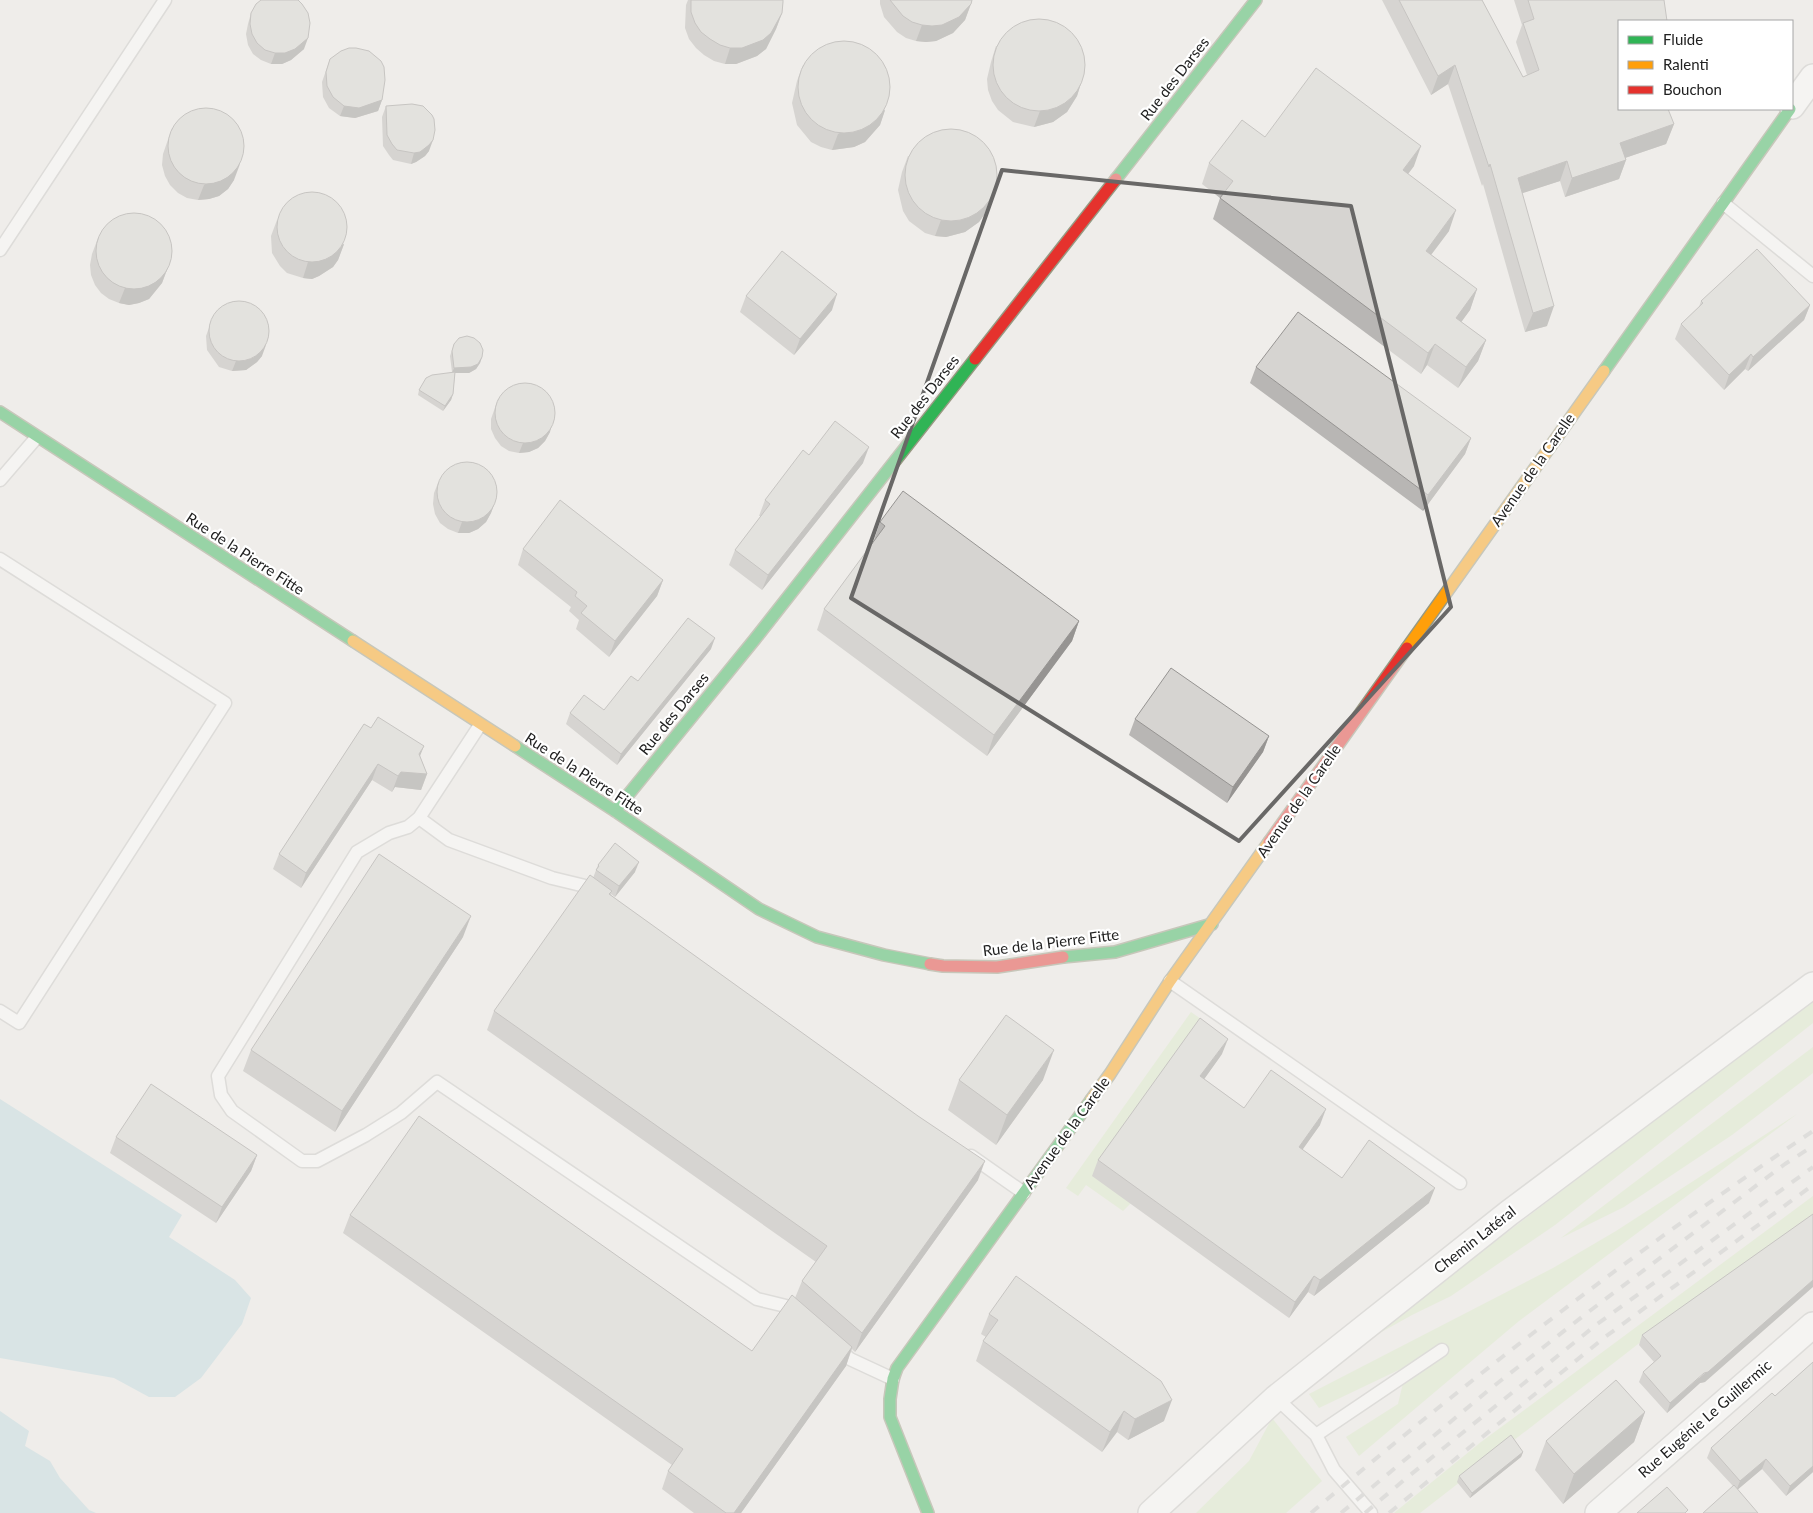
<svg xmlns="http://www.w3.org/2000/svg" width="1813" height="1513" font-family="Lato,sans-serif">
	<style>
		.grass { fill: #dcebca }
		.water { fill: #bfd9e1 }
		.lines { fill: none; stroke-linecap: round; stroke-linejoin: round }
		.lane-casing { stroke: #c8c7c6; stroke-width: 15 }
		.street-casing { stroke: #c8c7c6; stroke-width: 28 }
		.fast-casing { stroke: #979982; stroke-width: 14 }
		.slow-casing { stroke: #979982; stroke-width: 14 }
		.jam-casing { stroke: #979982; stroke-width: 14 }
		.lane { stroke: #fdfcfc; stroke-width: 12 }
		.street { stroke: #fdfcfc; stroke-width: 25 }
		.fast { stroke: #30b455; stroke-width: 11 }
		.slow { stroke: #ff9f0a; stroke-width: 11 }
		.jam { stroke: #e5322d; stroke-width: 11 }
		.rail { stroke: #cbcbcb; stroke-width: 4; stroke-dasharray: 10 10; stroke-linecap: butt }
		.wall { fill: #b8b6b4 }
		.shaded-wall { fill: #969492 }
		.building { fill: #d6d4d1; stroke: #969492 }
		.marked { fill: none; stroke: #696867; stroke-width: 4; stroke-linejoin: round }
		.labels { text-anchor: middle; stroke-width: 4.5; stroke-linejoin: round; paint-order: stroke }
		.street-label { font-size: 15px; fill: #212121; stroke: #fff }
	</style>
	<rect width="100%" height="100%" fill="#efedea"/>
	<path class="grass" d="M1813 1000V1023L1555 1225 1451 1296 1412 1315 1360 1344Z
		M1191 1012 1201 1019 1189 1034 1131 1203 1123 1211 1086 1185 1078 1196 1066 1188Z
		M1813 1047V1073L1732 1135 1624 1207 1561 1238Z
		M1797 1114 1519 1321 1359 1456 1346 1437 1398 1404 1407 1366 1319 1408 1309 1394 1553 1268 1616 1231Z
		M1813 1196V1220L1700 1296 1420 1513H1394L1481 1442Z
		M1272 1418 1322 1481 1286 1513H1196L1249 1461Z"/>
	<path class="water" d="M0 1099 182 1215 169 1237 235 1280 251 1298 242 1324 201 1378 175 1397H149L114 1378 0 1358Z
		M0 1411 29 1431 25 1446 50 1461 60 1478 89 1510 96 1513H0Z"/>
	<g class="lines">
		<defs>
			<path id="lane" d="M1723 203 1813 276
				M0 250 165 0
				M0 480 37 437
				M0 559 225 703 19 1023 0 1011
				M480 725 419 818 408 827 389 833 357 852 218 1076 221 1095 232 1111 302 1161H317L366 1135 401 1113 437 1082 757 1299 790 1307 799 1314
				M419 818 449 840 552 878 585 886 596 893
				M1170 981 1460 1183
				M971 1156 1024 1193
				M836 1347 850 1359 893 1379
				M1276 1398 1316 1435 1442 1350
				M1316 1435 1334 1470 1371 1513"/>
			<path id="street" d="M1792 106 1813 77
				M1151 1513 1276 1398 1509 1213 1813 985
				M1598 1513 1813 1325"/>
			<path id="fast" d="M1116 179 1256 0
				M1604 371 1790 109
				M0 412 353 641
				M515 746 615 811 759 909 817 937 884 955 930 964
				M615 811 755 639 975 359
				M1063 957 1115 952 1212 924
				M928 1513 890 1417V1399L893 1379 897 1368 1091 1100"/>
			<path id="slow" d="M353 641 515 746
				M1407 648 1604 371
				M1091 1100 1110 1074 1170 981 1269 842"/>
			<path id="jam" d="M975 359 1116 179
				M1269 842 1407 648
				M930 964 943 966 997 967 1063 957"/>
		</defs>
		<use href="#lane" class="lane-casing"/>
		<use href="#street" class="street-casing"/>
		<use href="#fast" class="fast-casing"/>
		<use href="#slow" class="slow-casing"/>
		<use href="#jam" class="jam-casing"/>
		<use href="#lane" class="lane"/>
		<use href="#street" class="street"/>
		<use href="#fast" class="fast"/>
		<use href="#slow" class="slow"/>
		<use href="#jam" class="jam"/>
		<path class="rail" d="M1311 1513C1471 1377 1639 1248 1813 1131
			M1341 1513 1490 1389 1587 1313 1785 1164 1813 1146
			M1365 1513 1404 1480 1596 1325 1813 1167
			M1389 1513 1605 1337 1813 1185"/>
	</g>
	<path class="wall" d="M688 0H783L782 13 776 29 766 49 757 56 736 64H725L714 61 704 55 696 48 689 39 685 28 686 5Z
		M880 0H972L965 20 953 33 936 41 926 42 916 41 906 38 897 32 884 17 880 4Z
		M1382 0H1482L1523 77 1527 75 1516 42 1522 25 1514 0H1664L1619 21 1674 124 1666 144 1625 158 1626 160 1619 179 1565 197 1560 181 1522 193 1547 326 1525 332 1483 184 1482 186 1448 84 1431 95Z
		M251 13 304 49 291 60 282 64H271L261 60 253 54 248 45 246 34 248 24Z
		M996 46 1082 80 1077 96 1067 112 1053 122 1034 127 1013 122 998 110 992 101 988 90 987 79 991 62Z
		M330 59 382 100 378 111 355 118 340 116 329 108 323 97 322 82Z
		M803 65 885 110 880 125 865 142 854 147 832 150 821 147 811 142 797 125 792 103 797 81Z
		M386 106 429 151 425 156 416 162 411 164 393 160 389 155 383 146 382 117Z
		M172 128 234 180 228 189 219 196 209 199 198 200 187 198 178 193 170 185 165 176 162 165 163 154Z
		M1265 137 1414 166 1408 174 1449 231 1431 255 1477 289 1470 310 1461 322 1486 340 1478 361 1458 388 1427 365 1421 374 1213 219 1220 198 1202 184 1209 163Z
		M908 156 997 181 984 215 979 222 965 232 946 237 935 236 925 233 909 221 903 211 898 190 902 172Z
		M277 220 344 244 338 260 333 267 319 276 312 279 303 278 287 273 280 266 272 253 271 236Z
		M98 238 168 267 162 283 149 299 139 303 129 305 119 303 109 299 101 293 95 285 91 275 90 265 92 254Z
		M746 296 832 310 794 355 740 312Z
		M1701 301 1810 305 1804 320 1748 371 1745 369 1724 390 1675 339 1681 324 1699 307Z
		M210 325 262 356 257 362 246 370 232 371 219 367 207 350 206 336Z
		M454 344 482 357 480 363 476 369 469 373H455L453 394 451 400 443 411 418 395 419 390 452 372 450 356Z
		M1256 367 1471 438 1465 454 1423 511 1250 383Z
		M498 399 550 432 545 441 538 448 529 452 519 453 509 451 501 446 495 438 491 429V419Z
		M809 455 863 463 762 590 729 565 735 550 761 516H759L765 500Z
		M438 483 495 502 491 513 486 522 478 529 469 533H458L448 529 440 523 435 514 433 504 434 493Z
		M880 522 1079 621 1072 641 987 756 817 630 824 609 873 543Z
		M523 549 663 580 657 596 609 657 576 629 579 620 569 611 571 607 518 565Z
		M711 649 617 765 566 724 570 713 604 710 638 681Z
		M1135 719 1269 736 1263 752 1227 803 1129 735Z
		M364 724 420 756 427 774 421 790 395 787 392 792 372 780 301 888 273 869 279 854Z
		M598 865 635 872 615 897 611 894V895L978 1180 855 1352 852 1349 846 1366 741 1513H694L662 1489 668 1471 672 1465 343 1233 350 1215 752 1351 795 1298 802 1281 816 1262 487 1030 494 1011 593 878Z
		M463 937 335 1132 243 1071 251 1050Z
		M1222 1054 1204 1079 1244 1108 1320 1125 1302 1150 1342 1178 1429 1203 1314 1296 1308 1292 1289 1318 1092 1176 1098 1160Z
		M959 1080H1043L996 1145 948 1110Z
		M116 1137 257 1155 251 1171 216 1223 110 1153Z
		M989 1314 1164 1421 1128 1440 1117 1432 1102 1452 976 1361 983 1341 986 1337 981 1334Z
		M1642 1335 1705 1382 1700 1383 1667 1413 1639 1382 1643 1372 1654 1362 1639 1345Z
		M1813 1362V1472L1786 1496 1762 1469 1738 1489 1733 1486 1707 1458 1711 1448 1775 1396Z
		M1645 1412 1634 1442 1563 1504 1535 1470 1546 1441Z
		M1523 1452 1521 1457 1470 1498 1457 1482 1459 1476Z"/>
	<path class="shaded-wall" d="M971 4 965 20 953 33 936 41 926 42 916 41 922 25Z
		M782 13 776 29 766 49 757 56 736 64H725L730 48Z
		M308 38 304 49 291 60 282 64H271L275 53Z
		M1455 65 1448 84 1431 95 1438 76Z
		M1082 80 1077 96 1067 112 1053 122 1034 127 1040 111Z
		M382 100 378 111 355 118 340 116 344 106Z
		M885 110 880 125 865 142 854 147 832 150 838 134Z
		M1674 124 1666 144 1613 162 1620 143Z
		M433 140 429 151 425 156 416 162 411 164 414 153Z
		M1421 146 1414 166 1396 190 1403 170Z
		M1626 160 1619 179 1565 197 1572 178Z
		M1567 161 1560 181 1511 197 1518 178Z
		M240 164 234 180 228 189 219 196 209 199 198 200 204 185Z
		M990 199 984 215 979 222 965 232 946 237 935 236 941 220Z
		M1456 210 1449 231 1418 272 1426 251Z
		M344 244 338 260 333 267 319 276 312 279 303 278 308 262Z
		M168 267 162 283 149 299 139 303 129 305 119 303 125 288Z
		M1477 289 1470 310 1449 339 1456 318Z
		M837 294 832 310 794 355 800 339Z
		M1810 305 1804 320 1748 371 1753 357Z
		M1554 306 1547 326 1525 332 1533 313Z
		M1486 340 1478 361 1458 388 1466 367Z
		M1435 344 1427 365 1421 374 1428 353Z
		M266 345 262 356 257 362 246 370 232 371 236 361Z
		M1751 354 1745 369 1724 390 1729 375Z
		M482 357 480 363 476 369 469 373H452L454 368Z
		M453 394 451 400 443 411 445 406Z
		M553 421 550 432 545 441 538 448 529 452 519 453 523 443Z
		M1471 438 1465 454 1423 511 1428 495Z
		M869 447 863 463 762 590 768 575Z
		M495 502 491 513 486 522 478 529 469 533H458L462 522Z
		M663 580 657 596 609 657 615 641Z
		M1079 621 1072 641 987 756 994 735Z
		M715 638 711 649 617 765 621 754Z
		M1269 736 1263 752 1227 803 1233 787Z
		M424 746 418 761 419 754Z
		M378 764 372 780 301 888 306 873Z
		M401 772 427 774 421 790 395 787 392 792 398 776Z
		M639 862 635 872 615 897 619 886Z
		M471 916 463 937 335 1132 342 1111Z
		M1228 1039 1222 1054 1195 1092 1200 1076Z
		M1054 1050 1043 1080 996 1145 1007 1115Z
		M1326 1109 1320 1125 1293 1163 1299 1147Z
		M257 1155 251 1171 216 1223 222 1207Z
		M985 1161 978 1180 855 1352 862 1333Z
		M1435 1188 1429 1203 1314 1296 1320 1280Z
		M1314 1276 1308 1292 1289 1318 1295 1302Z
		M1813 1280V1287L1705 1382 1700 1383 1667 1413 1670 1403Z
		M852 1347 846 1366 741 1513H734Z
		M1172 1400 1164 1421 1128 1440 1135 1419Z
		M1124 1411 1117 1432 1102 1452 1110 1432Z
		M1645 1412 1634 1442 1563 1504 1574 1474Z
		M1523 1452 1521 1457 1470 1498 1472 1493Z
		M1766 1459 1762 1469 1736 1491 1740 1481Z
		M1813 1466V1472L1786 1496 1790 1486Z"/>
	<path class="building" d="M261 0H298L302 4 308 13 310 23 308 38 295 49 285 53H275L265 50 257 43 252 34 250 24 251 13 256 4Z
		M691 0H783V2L782 13 771 33 763 40 742 48H730L720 45 710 39 701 32 695 23 691 12Z
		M890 0H972L971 4 959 17 942 25 932 26 922 25 912 22 903 16Z
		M1399 0H1482L1523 77 1539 70 1523 23 1534 19 1528 0H1664L1667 21H1619V109H1668L1674 124 1620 143 1626 160 1572 178 1567 161 1518 178 1554 306 1533 313 1490 164 1489 167 1455 65 1438 76Z
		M993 65a46 46 0 1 1 92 0a46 46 0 1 1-92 0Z
		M798 87a46 46 0 1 1 92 0a46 46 0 1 1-92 0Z
		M349 48H356L369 51 381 61 384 67 385 80 382 100 359 108 344 106 333 97 327 86 326 72 330 59 341 51Z
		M1316 68 1421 146 1403 170 1456 210 1426 251 1477 289 1456 318 1486 340 1466 367 1435 344 1428 353 1220 198 1233 181 1209 163 1242 120 1265 137Z
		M412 104 423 106 432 115 434 119 435 130 433 140 429 145 420 152 414 153 397 150 392 144 387 135 386 106Z
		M168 146a38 38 0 1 1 76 0a38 38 0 1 1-76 0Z
		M905 175a46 46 0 1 1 92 0a46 46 0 1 1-92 0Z
		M277 227a35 35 0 1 1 70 0a35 35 0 1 1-70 0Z
		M96 251a38 38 0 1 1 76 0a38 38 0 1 1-76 0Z
		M1757 249 1810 305 1753 357 1751 354 1729 375 1681 324 1703 303 1701 301Z
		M782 251 837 294 800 339 746 296Z
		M209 331a30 30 0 1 1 60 0a30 30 0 1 1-60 0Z
		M1298 312 1471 438 1428 495 1256 367Z
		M467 336 474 338 480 343 483 350 482 357 478 364 471 367 454 368 452 351 454 344 459 338Z
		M455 372 453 394 445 406 419 390 426 378 432 375Z
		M495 413a30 30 0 1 1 60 0a30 30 0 1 1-60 0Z
		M835 421 869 447 768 575 735 550 770 504 765 500 803 450 809 455Z
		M437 492a30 30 0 1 1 60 0a30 30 0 1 1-60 0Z
		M903 491 1079 621 994 735 824 609 885 526 880 522Z
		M560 500 663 580 615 641 581 613 587 606 575 596 577 592 523 549Z
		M688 618 715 638 621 754 570 713 584 695 604 710 631 676 638 681Z
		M1171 668 1269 736 1233 787 1135 719Z
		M378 717 424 746 419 754 427 774 401 772 398 776 378 764 306 873 279 854 364 724 371 728Z
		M615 843 639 862 619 886 596 870 599 866 598 865Z
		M379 854 471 916 342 1111 251 1050Z
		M590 875 612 891 609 894 918 1116 985 1161 862 1333 802 1281 827 1246 494 1011Z
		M1006 1015 1054 1050 1007 1115 959 1080Z
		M1200 1018 1228 1039 1200 1076 1244 1108 1271 1070 1326 1109 1299 1147 1342 1178 1369 1140 1435 1188 1320 1280 1314 1276 1295 1302 1098 1160Z
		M151 1084 257 1155 222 1207 116 1137Z
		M419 1116 752 1351 792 1295 852 1347 734 1513H726L668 1471 683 1449 350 1215Z
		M1813 1214V1280L1708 1372 1704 1373 1670 1403 1643 1372 1661 1356 1642 1335Z
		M1016 1276 1161 1381 1172 1400 1135 1419 1124 1411 1110 1432 983 1341 998 1320 989 1314Z
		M1813 1362V1466L1790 1486 1766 1459 1740 1481 1711 1448 1772 1393 1775 1396Z
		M1616 1380 1645 1412 1574 1474 1546 1441Z
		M1511 1435 1523 1452 1472 1493 1459 1476Z
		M1734 1485 1758 1513H1703Z
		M1667 1487 1688 1510 1685 1513H1637Z"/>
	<path d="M0 0H1813V1513H0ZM1002 170 1351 206 1451 607 1239 841 851 598Z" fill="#efedea" fill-opacity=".55" fill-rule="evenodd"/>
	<path class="marked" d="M1002 170 1351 206 1451 607 1239 841 851 598Z"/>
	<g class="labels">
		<g class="street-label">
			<text transform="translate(1175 79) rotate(-52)" y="5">Rue des Darses</text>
			<text transform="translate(925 397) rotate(-52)" y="5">Rue des Darses</text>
			<text transform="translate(1533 470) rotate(-55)" y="5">Avenue de la Carelle</text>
			<text transform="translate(245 554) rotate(33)" y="5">Rue de la Pierre Fitte</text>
			<text transform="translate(674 714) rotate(-51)" y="5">Rue des Darses</text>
			<text transform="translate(584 774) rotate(33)" y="5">Rue de la Pierre Fitte</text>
			<text transform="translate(1299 801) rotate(-55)" y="5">Avenue de la Carelle</text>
			<text transform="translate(1051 943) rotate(-7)" y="5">Rue de la Pierre Fitte</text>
			<text transform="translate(1067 1133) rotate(-54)" y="5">Avenue de la Carelle</text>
			<text transform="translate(1475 1240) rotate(-38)" y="5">Chemin Latéral</text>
			<text transform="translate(1705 1419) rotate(-41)" y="5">Rue Eugénie Le Guillermic</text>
		</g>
	</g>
	<rect x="1618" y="20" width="175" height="90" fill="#ffffff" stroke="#a6a6a6"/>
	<rect x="1628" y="36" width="25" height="8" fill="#30b455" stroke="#a6a6a6"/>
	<text x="1663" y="45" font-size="15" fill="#212121">Fluide</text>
	<rect x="1628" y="61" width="25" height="8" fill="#ff9f0a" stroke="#a6a6a6"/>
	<text x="1663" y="70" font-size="15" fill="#212121">Ralenti</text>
	<rect x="1628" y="86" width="25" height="8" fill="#e5322d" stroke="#a6a6a6"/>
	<text x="1663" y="95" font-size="15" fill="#212121">Bouchon</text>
</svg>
